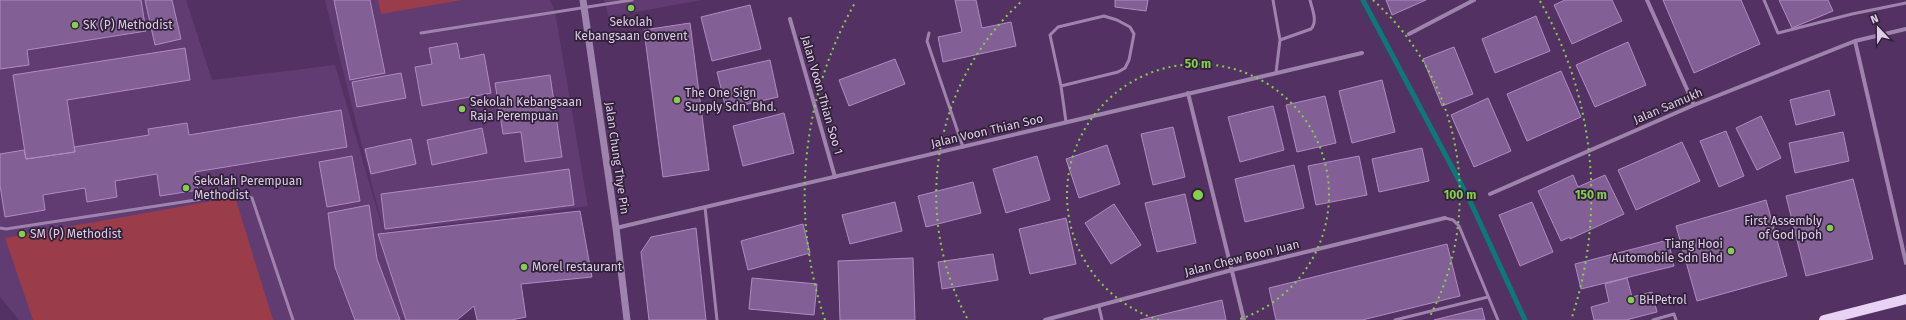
<svg xmlns="http://www.w3.org/2000/svg" width="1906" height="320" font-family="'Fira Sans',sans-serif">
	<style>
		.built { fill: #613c73 }
		.green { fill: #9a3c4a }
		.lines { fill: none; stroke-linecap: round; stroke-linejoin: round }
		.stream { stroke: #0a7978; stroke-width: 5 }
		.building { fill: #825f94; stroke: #b08bc3 }
		.service { stroke: #9e84ac; stroke-width: 3 }
		.minor { stroke: #9e84ac; stroke-width: 4 }
		.tertiary { stroke: #9e84ac; stroke-width: 7 }
		.primary { stroke: #e8d3f4; stroke-width: 10 }
		.ring { fill: none; stroke: #86cf4c; stroke-width: 2; stroke-dasharray: 2 4 }
		.poi-dot { fill: #86cf4c; stroke: #302138; stroke-width: 1.5 }
		.labels { text-anchor: middle; stroke-width: 3.5; stroke-linejoin: round; paint-order: stroke }
		.poi-label { font-size: 12px; fill: #dfcce9; stroke: #302138; text-anchor: start }
		.street-label { font-size: 12px; fill: #dfcce9; stroke: #302138 }
		.centre { fill: #86cf4c; stroke: #302138; stroke-width: 2 }
		.ring-label { font-size: 12px; text-anchor: middle; font-weight: bold; fill: #86cf4c; stroke: #302138; stroke-width: 3.5; stroke-linejoin: round; paint-order: stroke }
	</style>
	<rect width="100%" height="100%" fill="#533163"/>
	<path class="built" d="M0 0H186L212 80 335 65 409 320H19L0 297Z
		M325 0H550L555 12 588 206 384 232Z
		M604 0H702L609 17Z"/>
	<path class="green" d="M378 0H462L381 14Z
		M235 197 273 320H33L5 238Z"/>
	<g class="lines">
		<path class="stream" d="M1363 0 1470 201 1525 320"/>
	</g>
	<path class="building" d="M0 0H141L146 31 27 50 29 65 0 69Z
		M145 0H172L181 39 155 45Z
		M334 0H370L385 73 350 80Z
		M955 0H976L982 28 1011 22 1016 46 943 62 938 37 962 32Z
		M1115 0H1148L1146 11 1115 7Z
		M1386 0H1426L1392 15Z
		M1565 0H1612L1622 21 1572 44 1554 5Z
		M1663 0H1741L1760 44 1694 73Z
		M1779 0H1828L1833 11 1792 28Z
		M750 5 761 49 712 61 701 17Z
		M1536 16 1550 51 1495 73 1482 39Z
		M690 23 709 170 663 177 644 30Z
		M1628 42 1646 85 1595 107 1576 65Z
		M457 43 460 59 484 54 491 93 422 106 415 67 432 64 429 48Z
		M1454 47 1473 94 1442 106 1423 59Z
		M185 48 190 80 67 100 75 152 26 159 13 75Z
		M895 59 905 84 849 106 839 80Z
		M770 60 778 97 726 109 717 72Z
		M1561 71 1581 117 1527 141 1507 94Z
		M401 73 406 98 357 107 352 82Z
		M550 75 562 157 525 162 521 132 503 134 495 83Z
		M1382 80 1395 132 1352 143 1339 91Z
		M1829 90 1835 115 1796 125 1790 100Z
		M1325 96 1336 143 1297 152 1286 105Z
		M1488 98 1511 151 1474 167 1451 115Z
		M1273 106 1284 150 1240 162 1228 117Z
		M341 110 347 147 195 172 198 190 160 196 157 174 115 181 117 197 87 202 85 188 43 195 45 210 5 217 0 185V154L24 150 26 159 75 152 74 147 149 135 148 129 187 123 189 135Z
		M784 113 794 153 743 166 733 126Z
		M1761 116 1781 158 1757 170 1736 128Z
		M1173 127 1185 177 1153 185 1141 134Z
		M482 128 487 153 432 165 427 140Z
		M1726 131 1744 176 1719 187 1700 141Z
		M1843 132 1849 161 1795 173 1789 143Z
		M411 139 416 164 371 174 365 149Z
		M1682 142 1700 181 1636 210 1618 170Z
		M1107 145 1120 184 1079 198 1066 159Z
		M1422 148 1429 181 1379 192 1372 159Z
		M352 156 360 201 327 207 319 162Z
		M1037 156 1050 200 1006 213 993 169Z
		M1359 156 1367 195 1316 205 1308 166Z
		M1294 165 1304 208 1245 222 1235 179Z
		M569 169 574 205 385 229 381 194Z
		M1573 175 1578 187 1605 175 1624 214 1570 239V237L1561 241 1538 191Z
		M1853 179 1873 259 1806 276 1786 196Z
		M973 182 981 213 926 227 918 196Z
		M1185 194 1196 243 1157 252 1145 203Z
		M1766 200 1787 276 1697 301 1676 226Z
		M895 202 902 231 850 244 842 215Z
		M1532 202 1553 252 1520 266 1499 215Z
		M1114 204 1141 245 1111 264 1085 223Z
		M369 205 377 259 400 320H355L335 267 328 213Z
		M580 211 592 277 521 284 526 317 511 320H477L474 306 457 320H406L378 234Z
		M1066 218 1076 264 1030 274 1019 229Z
		M803 224 810 253 748 270 741 241Z
		M696 228 706 320H649L641 252 651 237Z
		M1668 240 1674 266 1581 289 1575 264Z
		M1447 244 1460 296 1362 320H1276L1269 288Z
		M993 254 998 280 942 289 938 262Z
		M913 258 915 320H840L838 261Z
		M752 278 817 284 814 315 749 309Z
		M1627 278 1632 297 1652 292 1657 312 1626 320H1594L1591 307 1609 302 1605 284Z
		M1222 300 1226 320H1140Z
		M1482 308 1485 320H1434Z"/>
	<g class="lines">
		<path class="service" d="M1273 0 1280 40 1276 73
			M1764 0 1778 33 1852 14 1906 3
			M421 33 632 0
			M929 33 927 41 963 147
			M1280 40 1311 29C1318 21 1312 9 1310 0
			M1061 86 1118 72 1125 68 1129 60 1134 34 1130 27 1117 20 1104 16 1058 27 1050 35 1061 86 1066 122
			M705 207 717 320
			M1445 218 1453 220 1459 226 1498 320
			M0 228 6 229 222 196 240 195 252 198 293 320
			M1099 307 1102 320
			M1395 320 1488 297
			M1653 320 1674 314 1676 320"/>
		<path class="minor" d="M1647 0 1694 105
			M790 19 835 177
			M1409 34 1474 0
			M1855 41 1906 263
			M1188 93 1244 320
			M1490 194 1694 105 1855 41 1906 29
			M616 228 1362 53
			M1045 320 1232 270 1445 218"/>
		<path class="tertiary" d="M583 0 616 228 627 320"/>
		<path class="primary" d="M1824 320 1906 299"/>
	</g>
	<g class="ring">
		<path d="M1159 320A131 131 0 1 1 1237 320"/>
		<path d="M967 318A262 262 0 0 1 1023 0M1373 0A262 262 0 0 1 1429 318"/>
		<path d="M825 320A393 393 0 0 1 856 1M1540 1A393 393 0 0 1 1571 320"/>
	</g>
	<g class="poi-dot">
		<circle cx="631" cy="8" r="4"/>
		<circle cx="75" cy="25" r="4"/>
		<circle cx="677" cy="100" r="4"/>
		<circle cx="462" cy="109" r="4"/>
		<circle cx="186" cy="188" r="4"/>
		<circle cx="1830" cy="228" r="4"/>
		<circle cx="22" cy="234" r="4"/>
		<circle cx="1731" cy="251" r="4"/>
		<circle cx="524" cy="267" r="4"/>
		<circle cx="1631" cy="300" r="4"/>
	</g>
	<g class="labels">
		<g class="poi-label">
			<text x="631" y="26" text-anchor="middle">Sekolah<tspan x="631" dy="14">Kebangsaan Convent</tspan></text>
			<text x="83" y="29">SK (P) Methodist</text>
			<text x="685" y="97">The One Sign<tspan x="685" dy="14">Supply Sdn. Bhd.</tspan></text>
			<text x="470" y="106">Sekolah Kebangsaan<tspan x="470" dy="14">Raja Perempuan</tspan></text>
			<text x="194" y="185">Sekolah Perempuan<tspan x="194" dy="14">Methodist</tspan></text>
			<text x="1822" y="225" text-anchor="end">First Assembly<tspan x="1822" dy="14">of God Ipoh</tspan></text>
			<text x="30" y="238">SM (P) Methodist</text>
			<text x="1723" y="248" text-anchor="end">Tiang Hooi<tspan x="1723" dy="14">Automobile Sdn Bhd</tspan></text>
			<text x="532" y="271">Morel restaurant</text>
			<text x="1639" y="304">BHPetrol</text>
		</g>
		<g class="street-label">
			<text transform="translate(822 95) rotate(74)" y="4">Jalan Voon Thian Soo 1</text>
			<text transform="translate(1668 106) rotate(-23)" y="4">Jalan Samukh</text>
			<text transform="translate(987 131) rotate(-13)" y="4">Jalan Voon Thian Soo</text>
			<text transform="translate(617 158) rotate(82)" y="4">Jalan Chung Thye Pin</text>
			<text transform="translate(1242 258) rotate(-14)" y="4">Jalan Chew Boon Juan</text>
		</g>
	</g>
	<circle cx="1198" cy="195" r="6" class="centre"/>
	<g class="ring-label">
		<text x="1198" y="68">50 m</text>
		<text x="1460" y="199">100 m</text>
		<text x="1591" y="199">150 m</text>
	</g>
	<g transform="translate(1878 28) rotate(338)" stroke="#302138" stroke-width="3" paint-order="stroke">
	<path d="M0-3L7 15L0 10L-7 15Z" fill="#dfcce9"/>
	<text y="-6" font-size="11" font-weight="bold" text-anchor="middle" fill="#dfcce9">N</text>
	</g>
</svg>
